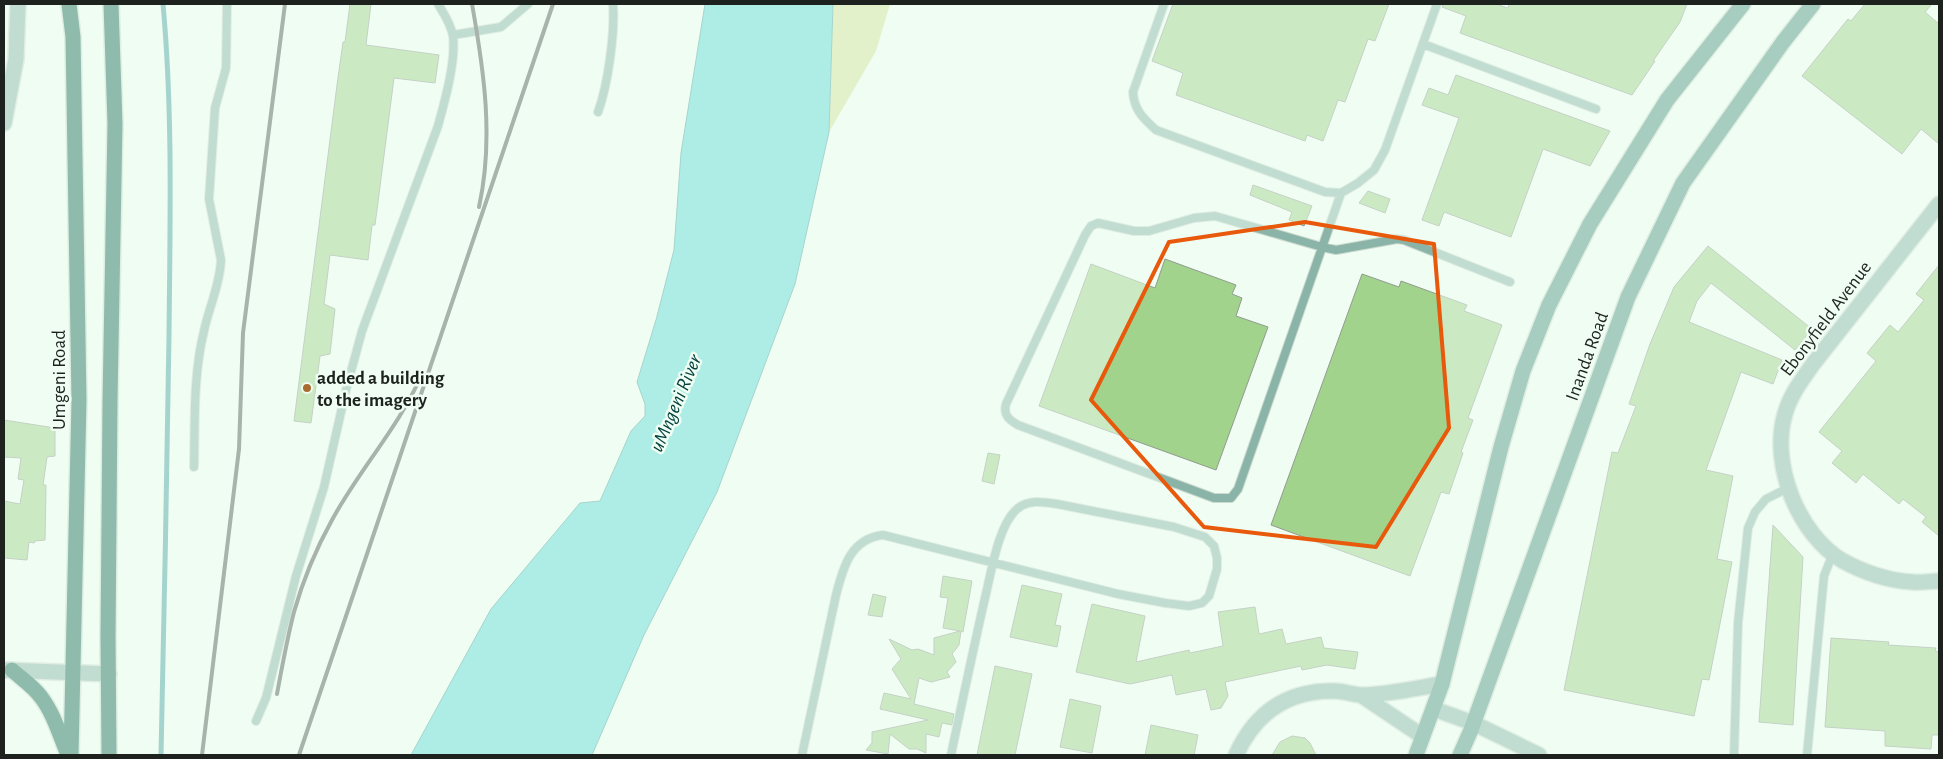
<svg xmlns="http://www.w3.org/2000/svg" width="1943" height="759" font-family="'Alegreya Sans',sans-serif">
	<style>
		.green { fill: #d3e397 }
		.water { fill: #5fdad6; stroke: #4ba39f }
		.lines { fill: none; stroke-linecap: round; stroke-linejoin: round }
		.stream { stroke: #4ba39f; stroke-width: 5 }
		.building { fill: #a1d38d; stroke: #929b8f }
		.service-casing { stroke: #cddad1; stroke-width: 10 }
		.minor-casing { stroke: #cddad1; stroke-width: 18 }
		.secondary-casing { stroke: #cddad1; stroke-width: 18 }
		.trunk-casing { stroke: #cddad1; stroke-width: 18 }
		.service { stroke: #8ab4a7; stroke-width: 8 }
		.minor { stroke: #8ab4a7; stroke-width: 15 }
		.secondary { stroke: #4f9280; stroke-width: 15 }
		.trunk { stroke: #1c6b5a; stroke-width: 15 }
		.rail { stroke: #525954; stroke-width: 4 }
		.marked { fill: none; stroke: #e8590c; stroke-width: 4; stroke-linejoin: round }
		.poi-dot { fill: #a86c2f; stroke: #effdf3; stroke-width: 2 }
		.labels { text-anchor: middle; stroke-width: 5; stroke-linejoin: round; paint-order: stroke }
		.street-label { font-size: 19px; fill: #1d221f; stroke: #effdf3 }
		.poi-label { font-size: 19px; font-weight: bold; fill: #1d221f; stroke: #effdf3; text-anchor: start }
		.water-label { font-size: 20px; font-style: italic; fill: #05413f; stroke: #effdf3 }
	</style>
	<rect width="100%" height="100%" fill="#effdf3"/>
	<path class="green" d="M833 4H890L876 51 829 132Z"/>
	<path class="water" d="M705 4H833L829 132 795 284 717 492 644 635 592 755H411L491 609 580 503 600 501 631 431 645 416V404L637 382 656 320 674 250 681 153Z"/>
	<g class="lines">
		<path class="stream" d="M161 755C164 615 167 476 169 336 170 225 173 114 163 4"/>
	</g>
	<path class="building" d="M350 4H371L366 45 439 55 435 83 394 78 375 225H372L368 260 330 255 324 304 335 309 330 354 320 356 311 423 294 421 337 85 343 42H345Z
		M1173 4H1389L1375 41 1368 39 1345 102 1338 100 1323 141 1307 135 1305 141 1176 95 1183 73 1152 61Z
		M1443 4H1496L1508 8 1509 4H1687L1680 22 1653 61H1655L1632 95 1460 33 1466 16 1442 7Z
		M1865 4H1932L1925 12 1939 24V144L1921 129 1902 154 1802 76 1848 19 1851 21Z
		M1456 75 1610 131 1590 166 1543 149 1511 237 1444 212 1439 226 1422 220 1459 118 1422 105 1429 88 1448 95Z
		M1253 185 1312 206 1304 226 1289 220 1292 212 1250 195Z
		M1368 191 1390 199 1385 213 1359 203Z
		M1708 246 1812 329 1795 350 1711 283 1697 301 1689 322 1782 360 1773 384 1741 372 1706 470 1733 476 1717 559 1732 562 1709 680 1702 679 1694 716 1564 690 1612 452 1618 453 1636 406 1629 404 1650 344 1674 287Z
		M1165 259 1236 285 1232 294 1242 298 1236 316 1268 327 1216 470 1039 406 1091 264 1155 288Z
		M1939 265V536L1922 522 1926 517 1903 499 1899 504 1863 474 1856 483 1832 463 1842 451 1819 432 1876 361 1867 353 1890 325 1898 332 1924 300 1916 294Z
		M1362 274 1399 287 1401 281 1467 305 1464 311 1502 325 1468 418 1473 420 1461 452 1463 453 1449 494 1441 492 1410 576 1271 525Z
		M4 420 55 428V456L47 457 43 485H46L45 540 35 541 34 543 29 542 27 560 4 558V501L20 504 24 480 18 479 21 458 4 457Z
		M988 453 1000 455 994 484 982 481Z
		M1773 525 1803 557 1793 725 1759 722Z
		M943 576 972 581 963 632 961 631 959 645 952 654 956 662 947 672 950 677 931 682 919 678 914 704 954 714 952 725 942 723 939 737 926 734V753L917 749H909L890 734 888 754 866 750 872 743V732L928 720 880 709 884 693 911 699 892 669 901 659 889 639 912 650 918 649 934 655V638L960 631 943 628 948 598 940 597Z
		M1022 585 1062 594 1055 625 1061 626 1057 647 1010 637Z
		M873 594 886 597 882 617 868 615Z
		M1092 604 1145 616 1136 662 1189 650 1190 653 1223 646 1218 612 1255 607 1259 634 1282 629 1286 644 1321 637 1324 648 1358 652 1355 669 1327 665 1302 670 1301 666 1225 682 1228 696 1221 708 1211 710 1206 689 1176 695 1172 675 1130 684 1076 672Z
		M1831 638 1889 642 1888 645 1936 648 1935 651 1939 652V735H1932L1931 749 1885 746V731L1825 727Z
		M995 666 1032 674 1015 755H977Z
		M1070 699 1101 706 1092 753 1060 747Z
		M1151 725 1198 735 1194 755H1145Z
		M1292 736 1305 738 1310 743 1316 755H1272L1280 742Z"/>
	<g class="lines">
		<defs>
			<path id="service" d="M1164 4 1133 92C1134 110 1143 118 1156 130L1325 192 1341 193 1358 183 1374 170 1385 150 1437 4
				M453 35 501 27 528 4
				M1423 44 1596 109
				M598 112C608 85 615 33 613 4
				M1341 193 1238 489 1231 498H1214L1018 425C1009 420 1003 415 1006 404L1085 235 1091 226 1098 223 1134 231H1149L1194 218 1215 216 1322 247 1336 250 1397 239 1404 240 1510 282
				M194 467C195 422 193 375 204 331 209 307 220 285 221 260L209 199 215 108 226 68 227 4
				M256 721 266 698 296 576 324 487 346 390 362 331 438 126C445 100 456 62 453 36 451 24 444 14 438 4
				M802 755 836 595C843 568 850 539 883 535L1118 594 1165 603 1189 606 1202 603 1209 596 1217 569V558L1214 546 1205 537 1174 527 1057 504C1044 502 1028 499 1017 509 998 525 991 574 985 598 973 650 962 703 951 755
				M1734 755 1738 623 1748 528 1755 512 1766 499 1788 488
				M1807 755 1824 576 1833 553"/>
			<path id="minor" d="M4 123 16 59 18 4
				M1939 204 1813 364C1802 380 1790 395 1785 414 1770 463 1798 535 1843 561 1863 572 1889 581 1912 582 1921 583 1931 581 1939 581
				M4 670 109 674
				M1361 695 1422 736
				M1434 709 1473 723 1539 755
				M1236 755C1255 713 1287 690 1335 691 1344 691 1353 695 1362 695 1385 695 1417 688 1442 684"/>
			<path id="secondary" d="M1416 755 1442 684 1501 447 1523 371 1549 305 1590 224 1667 100 1743 4
				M1460 755 1471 730 1628 297 1683 183 1783 42 1813 4"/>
			<path id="trunk" d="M69 4 73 37 79 400 71 755
				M12 670C22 679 33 686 41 697 54 714 60 736 68 755
				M109 755 108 637 110 402 115 124 111 4"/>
		</defs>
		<use href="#service" class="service-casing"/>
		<use href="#minor" class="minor-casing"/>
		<use href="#secondary" class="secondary-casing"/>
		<use href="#trunk" class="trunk-casing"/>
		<use href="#service" class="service"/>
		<use href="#minor" class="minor"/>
		<use href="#secondary" class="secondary"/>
		<use href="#trunk" class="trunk"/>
		<path class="rail" d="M472 4C484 71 494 139 479 207
			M277 694C282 667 287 639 294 612 303 580 316 549 332 520 359 470 399 427 422 374
			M202 755 239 449 243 333 285 4
			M299 755 553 4"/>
	</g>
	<path d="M0 0H1943V759H0ZM1305 222 1434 244 1449 428 1376 547 1204 527 1091 400 1169 242Z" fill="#effdf3" fill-opacity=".55" fill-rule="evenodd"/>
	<path class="marked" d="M1305 222 1434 244 1449 428 1376 547 1204 527 1091 400 1169 242Z"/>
	<circle class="poi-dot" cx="307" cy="388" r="5"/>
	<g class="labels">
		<g class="street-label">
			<text transform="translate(1825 318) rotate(-53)" y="7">Ebonyfield Avenue</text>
			<text transform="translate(1586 356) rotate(-70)" y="7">Inanda Road</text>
			<text transform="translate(58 380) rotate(-90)" y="7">Umgeni Road</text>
		</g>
		<g class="poi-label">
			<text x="317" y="384">added a building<tspan x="317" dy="22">to the imagery</tspan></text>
		</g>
		<g class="water-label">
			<text transform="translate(675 403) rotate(-67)" y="7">uMngeni River</text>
		</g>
	</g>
	<rect width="1943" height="759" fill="none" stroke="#1d221f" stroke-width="10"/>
</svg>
